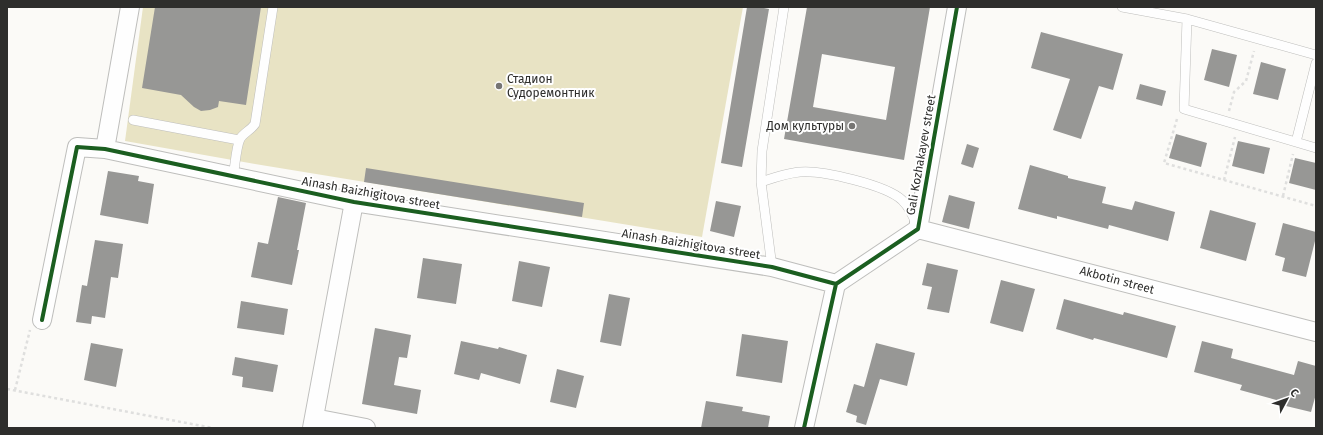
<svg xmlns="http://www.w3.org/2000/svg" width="1323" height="435" font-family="'Fira Sans',sans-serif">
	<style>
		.green { fill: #e8e3c4 }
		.building { fill: #979795; fill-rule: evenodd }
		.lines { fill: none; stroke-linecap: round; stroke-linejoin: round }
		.lane-casing { stroke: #bebebc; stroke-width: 10 }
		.street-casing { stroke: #bebebc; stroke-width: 20 }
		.path { stroke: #dfdfde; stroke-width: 2.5; stroke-dasharray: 3 3; stroke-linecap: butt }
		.lane { stroke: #fefefe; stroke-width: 9 }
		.street { stroke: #fefefe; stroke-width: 18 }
		.cycleway-casing { stroke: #fff; stroke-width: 6 }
		.cycleway { stroke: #1b5e20; stroke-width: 4 }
		.poi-dot { fill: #767573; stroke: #fff; stroke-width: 1.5 }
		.labels { text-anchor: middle; stroke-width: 4; stroke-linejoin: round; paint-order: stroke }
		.poi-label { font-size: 12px; fill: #2e2e2c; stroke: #fff; text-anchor: start }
		.street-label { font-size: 12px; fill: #2e2e2c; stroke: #fff }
	</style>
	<rect width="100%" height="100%" fill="#fbfaf7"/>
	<path class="green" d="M143 7H743L702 237 255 164 125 141Z"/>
	<path class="building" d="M155 7H261L246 105 219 101 218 107 210 110 201 111 194 107 181 95 142 88Z
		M747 7H764V8L769 9 742 167 721 163Z
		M807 7H930L904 160 784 139ZM822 54 895 67 886 120 813 107Z
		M1041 32 1123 54 1113 90 1099 86 1081 139 1053 130 1070 79 1031 68Z
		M1212 49 1237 55 1229 87 1204 80Z
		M1261 62 1286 69 1278 100 1253 94Z
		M1140 84 1166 91 1162 106 1136 99Z
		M1176 134 1207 143 1201 167 1169 158Z
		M1238 141 1270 148 1264 174 1232 166Z
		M967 144 979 148 973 168 961 164Z
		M1295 158 1316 163V190L1289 183Z
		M1030 165 1068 176V178L1106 187 1102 203 1132 210 1135 201 1175 212 1168 241 1109 225 1108 229 1057 216V219L1018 209Z
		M366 168 584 203 582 217 364 182Z
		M108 171 139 176 138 181 154 184 148 224 100 215Z
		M949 195 975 202 969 229 942 222Z
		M278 197 306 203 297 250H299L292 285 251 277 258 242 268 244Z
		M716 201 741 206 734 237 710 231Z
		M1210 210 1256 223 1246 261 1200 248Z
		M1283 223 1316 232V237L1306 277 1282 271 1285 258 1275 255Z
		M95 240 123 244 118 278 111 277 105 318 92 316 91 324 76 322 82 285 87 286Z
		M423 258 462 264 456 304 417 298Z
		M519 261 550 267 542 307 512 301Z
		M927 263 958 270 949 313 927 309 932 287 922 285Z
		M1001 280 1035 289 1023 332 990 323Z
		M609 294 630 298 621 346 600 342Z
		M1064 299 1123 315 1124 312 1176 326 1167 358 1094 338 1093 340 1056 329Z
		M241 301 288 309 284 335 237 328Z
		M375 328 411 335 407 358 399 357 394 385 421 390 417 414 362 404Z
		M742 334 788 341 782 383 736 376Z
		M461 341 498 349 499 347 527 355 520 384 481 373 479 380 454 374Z
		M1202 341 1233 349 1231 358 1294 375 1298 361 1316 366V394L1311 412 1286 406 1287 403 1240 390 1242 385 1194 372Z
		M91 343 123 349 116 387 84 380Z
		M876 343 915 353 907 386 880 379 866 425 856 422 857 416 846 412 854 384 864 387Z
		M235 357 278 365 273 392 242 387 243 377 232 375Z
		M557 369 584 376 576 408 550 402Z
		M706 401 743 407 742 411 770 416 768 428H701Z"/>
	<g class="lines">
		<defs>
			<path id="lane" d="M1122 7 1187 19 1316 55
				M1187 19 1184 109 1316 148
				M133 120 239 140
				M1296 142 1316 63
				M233 177C235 167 236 147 240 139 243 133 250 131 255 124L273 7
				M761 182C773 178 787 173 800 172 822 170 886 185 902 200 909 207 913 215 916 224
				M772 267 761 182 762 151 784 7"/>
			<path id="street" d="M105 149 130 7
				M918 229 1316 332
				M42 320 77 147 105 149 354 202 772 267 836 284
				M314 418 366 428
				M312 428 354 202
				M804 428 836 284 918 229 957 7"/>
		</defs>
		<use href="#lane" class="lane-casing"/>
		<use href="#street" class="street-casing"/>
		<path class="path" d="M1229 111 1234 92 1246 81 1254 51
			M1177 119 1164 163 1316 206
			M1224 180 1235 137
			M1283 196 1293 154
			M7 389 213 428
			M15 390 30 330"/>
		<use href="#lane" class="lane"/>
		<use href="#street" class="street"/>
		<defs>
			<path id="cycleway" d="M42 320 77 147 105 149 354 202 772 267 836 284
				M804 428 836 284 918 229 957 7"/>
		</defs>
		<use href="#cycleway" class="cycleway-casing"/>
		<use href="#cycleway" class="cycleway"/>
	</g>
	<g class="poi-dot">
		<circle cx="499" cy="86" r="4"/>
		<circle cx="852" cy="126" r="4"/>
	</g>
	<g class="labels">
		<g class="poi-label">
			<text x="507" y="83">Стадион<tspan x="507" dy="14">Судоремонтник</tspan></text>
			<text x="844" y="130" text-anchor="end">Дом культуры</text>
		</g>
		<g class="street-label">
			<text transform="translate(921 155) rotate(-80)" y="4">Gali Kozhakayev street</text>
			<text transform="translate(371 193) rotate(10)" y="4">Ainash Baizhigitova street</text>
			<text transform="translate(691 244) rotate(9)" y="4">Ainash Baizhigitova street</text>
			<text transform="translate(1117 280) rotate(15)" y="4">Akbotin street</text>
		</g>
	</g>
	<rect width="1323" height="435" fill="none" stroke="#2e2e2c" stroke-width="16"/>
	<g transform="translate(1287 399) rotate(49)" stroke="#ffffff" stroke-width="3" paint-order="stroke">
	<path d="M0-3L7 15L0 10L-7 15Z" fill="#2e2e2c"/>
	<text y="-6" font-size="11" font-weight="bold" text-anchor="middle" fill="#2e2e2c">С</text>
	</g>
</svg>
